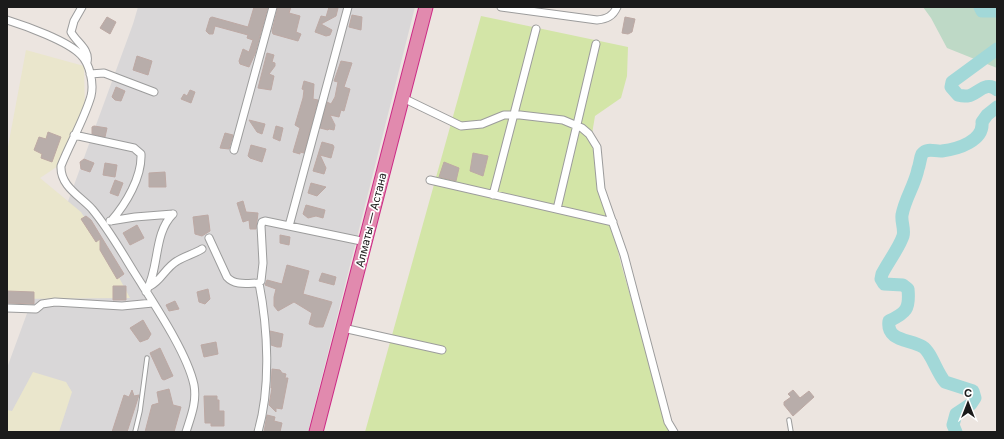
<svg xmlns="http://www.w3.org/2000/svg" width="1004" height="439" font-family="Inter,sans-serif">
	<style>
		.residential { fill: #d9d7d8 }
		.farmland { fill: #eae6cc }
		.grass { fill: #d3e5a7 }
		.wetland { fill: #bed9c6 }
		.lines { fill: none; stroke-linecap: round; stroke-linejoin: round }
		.river { stroke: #a2d8d8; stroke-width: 13 }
		.building { fill: #b8adaa; stroke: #bda9a4 }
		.lane-casing { stroke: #9c9c9c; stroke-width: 5.5 }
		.street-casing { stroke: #9c9c9c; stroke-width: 9 }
		.highway-casing { stroke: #cc2b86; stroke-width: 15 }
		.lane { stroke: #fff; stroke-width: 3.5 }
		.street { stroke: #fff; stroke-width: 7 }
		.highway { stroke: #e18aae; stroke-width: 13 }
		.labels { text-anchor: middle; stroke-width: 3.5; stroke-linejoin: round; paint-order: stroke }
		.street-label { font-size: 11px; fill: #1b1b1b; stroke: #fff }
	</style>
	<rect width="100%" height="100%" fill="#ece5e0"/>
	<path class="residential" d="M138 7H415L308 432H7V368L133 24Z"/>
	<path class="farmland" d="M26 50 84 66 85 111 61 164 40 178 81 212 99 240 130 298 7 299V152Z
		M33 372 66 382 72 392 59 432H7V410L12 411Z"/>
	<path class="grass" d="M481 16 628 47 627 76 621 98 595 116 591 140 621 264 662 405 672 432H365Z"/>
	<path class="wetland" d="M923 7H997V68L947 48 931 18Z"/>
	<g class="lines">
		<path class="river" d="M980 7 982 11H997
			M997 49 952 82 951 87 958 95C961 96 965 96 968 96 978 94 986 80 997 90
			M956 432 953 425 956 414 971 404 975 398 973 391 945 382C937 373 931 352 923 347 911 339 886 342 889 321 906 313 910 309 908 289L903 285 884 284 881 279 882 274C888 262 899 248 903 236 905 229 901 222 902 215 905 198 915 185 918 169 920 164 920 158 922 154 927 147 936 152 942 151 958 149 984 141 982 122L987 115 997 107"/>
	</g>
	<path class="building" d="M254 7H268L255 54 249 67 240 64 239 61 243 49 249 52 253 40 247 38 248 35 215 26 213 34H209L206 31 210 18 212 17 248 27Z
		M278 7H291L289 13 300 16 296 32 301 34 298 41 273 34 272 31Z
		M329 7 338 8 336 16 321 24 332 30 330 35 326 36 315 32 321 16 326 17Z
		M352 15 362 17 361 30 349 27Z
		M107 17 116 22 110 34 100 28Z
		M625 17 635 19 632 32 628 34 622 33Z
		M267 53 274 55 272 62 275 63V66L269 74 274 76 271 90 258 88Z
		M137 56 152 61 148 75 133 70Z
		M341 61 352 63 344 87 350 89 344 111 341 110 339 117 330 115 335 125 334 130 329 129 328 130 320 128 327 102 331 104 335 97 338 82 334 81Z
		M304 81 314 84 313 99 318 100 304 153 300 152V154L293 152 300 128 295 125 303 98 304 90 302 89Z
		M116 87 125 91 121 101 115 100 112 97Z
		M190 90 195 92 191 103 181 99 184 94 187 96Z
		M249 120 265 124 262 134 257 132Z
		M94 126 107 128 105 137 92 134V127Z
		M276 126 283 128 280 141 273 138Z
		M48 132 61 137 52 162 41 158 42 154 34 150 39 137 46 139Z
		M225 133 233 135 229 149 220 148Z
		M322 142 333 145 334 147 331 158 320 155 326 168 324 174 313 171Z
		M251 145 266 149 262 162 250 158 248 156Z
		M473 153 488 156 483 176 470 171Z
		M84 159 94 163 90 172 81 169 80 162Z
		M444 162 459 168 456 181 439 177Z
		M105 163 117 165 115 177 103 175Z
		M165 172 166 187H149V173Z
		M115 180 123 183 118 196 110 193Z
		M311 183 326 187 317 196 308 193Z
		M243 201 246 212 258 213 256 229H250L249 220 243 222 237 203Z
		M306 205 325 210 323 218 316 216 308 218 303 214Z
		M208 215 210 231 202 236 195 234 193 217Z
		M86 216 91 220 124 274 117 279 100 250V239L96 242 81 219Z
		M137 225 144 238 130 245 123 233Z
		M280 235 290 237 289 245 280 243Z
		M287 265 309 271 303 294 332 302 323 327H316L309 324 312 313 294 302 278 311 274 306V297L276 289 265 285 267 280 282 284Z
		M322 273 336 277 334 285 319 281Z
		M113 286H126V300H113Z
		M208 289 210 299 205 304 199 302 197 292Z
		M7 291 34 292V304L7 303Z
		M175 301 179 309 169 311 166 305Z
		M143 320 151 334 148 339 140 342 130 328Z
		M270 331 283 334 281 347H277L271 345Z
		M216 342 218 354 204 357 201 345Z
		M160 348 173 376 164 380 162 379 150 353Z
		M272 369 280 370 282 373 286 374 285 378H288L282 409 276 408V412L269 405 272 388H271Z
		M169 389 173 405 181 407 174 432H145L152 405 159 403 157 392Z
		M132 390 134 396 139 395 127 432H112L124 395 129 397Z
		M793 390 800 398 809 391 814 397 793 416 784 405V402L791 397 788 394Z
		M204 396H217V400H219V411H224V426H211V423H205Z
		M267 415 275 417 274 421 282 423 280 432H264Z"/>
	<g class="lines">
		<defs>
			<path id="lane" d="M789 420 791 432
				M135 432 140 411 147 358"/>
			<path id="street" d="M82 7 74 21 71 32C76 42 90 49 87 62
				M501 7 597 20C607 19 613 16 617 7
				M7 20C26 26 68 41 81 55 90 64 94 84 91 96 84 120 70 143 61 166 60 186 80 196 92 209 108 228 121 251 134 272 152 301 187 352 194 385 197 402 191 416 186 432
				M90 74 104 73 154 92
				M403 98 461 126 482 124 504 115H520L563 120 582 128 589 134 597 147 601 189 624 255 668 422 674 432
				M74 135 134 148 141 154C142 177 126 204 111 221
				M234 150 273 7
				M430 180 613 222
				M493 195 536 29
				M557 209 596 44
				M110 221 135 217 173 214
				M289 226 348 7
				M209 238 227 277C235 286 248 283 259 283L261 281 263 263 261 226 262 222 265 221 366 242
				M150 286C161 281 165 268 177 261 185 256 194 254 202 249
				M146 292C160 267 153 234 173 214
				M7 308 36 309 42 304 55 302 122 306 153 303
				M343 328 442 350
				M258 432C271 387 268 329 259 283"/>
			<path id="highway" d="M316 432 426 7"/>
		</defs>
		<use href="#lane" class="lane-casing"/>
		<use href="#street" class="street-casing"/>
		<use href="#highway" class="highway-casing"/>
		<use href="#lane" class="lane"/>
		<use href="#street" class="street"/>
		<use href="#highway" class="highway"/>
	</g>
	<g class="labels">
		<g class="street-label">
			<text transform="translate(371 220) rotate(-76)" y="4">Алматы — Астана</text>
		</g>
	</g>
	<rect width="1004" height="439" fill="none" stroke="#1b1b1b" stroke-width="16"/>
	<g transform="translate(968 403)" stroke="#ffffff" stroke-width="3" paint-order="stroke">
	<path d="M0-3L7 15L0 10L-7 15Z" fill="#1b1b1b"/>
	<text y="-6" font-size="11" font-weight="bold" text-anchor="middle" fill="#1b1b1b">С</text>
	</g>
</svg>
